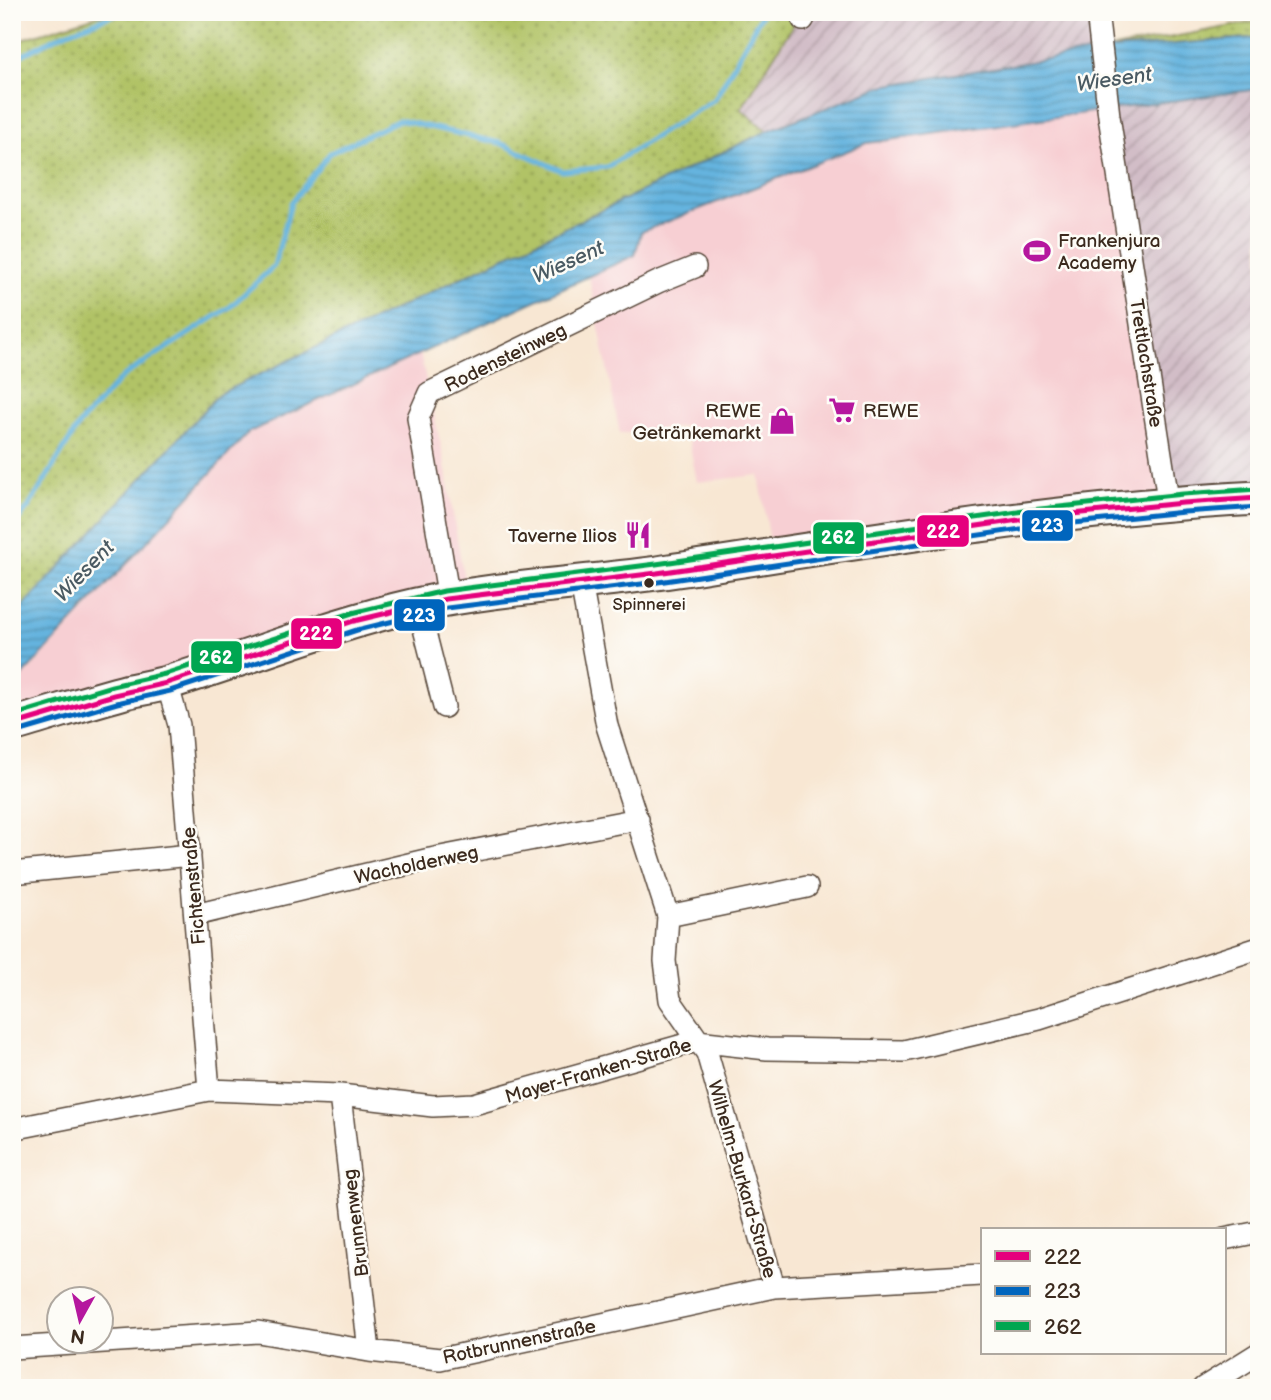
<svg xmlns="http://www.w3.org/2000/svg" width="1271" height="1400" font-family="'Balsamiq Sans',sans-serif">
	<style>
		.built { fill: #f7cfd3 }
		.industrial { fill: url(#industrial-furrows) }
		.grass { fill: url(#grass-dots); stroke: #767642; stroke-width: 2 }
		.water { fill: url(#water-rules); stroke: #506f7e; stroke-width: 2 }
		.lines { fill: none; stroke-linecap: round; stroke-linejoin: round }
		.stream { stroke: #65b4df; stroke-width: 5 }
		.street-casing { stroke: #574639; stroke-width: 24 }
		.primary-casing { stroke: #574639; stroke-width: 37 }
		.street { stroke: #fff; stroke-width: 21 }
		.primary { stroke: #fff; stroke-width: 33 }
		.bus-1-casing { stroke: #fdfcf7; stroke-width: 10 }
		.bus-2-casing { stroke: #fdfcf7; stroke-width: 10 }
		.bus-3-casing { stroke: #fdfcf7; stroke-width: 10 }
		.bus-1 { stroke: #e5007d; stroke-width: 5 }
		.bus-2 { stroke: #0065bd; stroke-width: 5 }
		.bus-3 { stroke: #00a651; stroke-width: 5 }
		.bus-dot { fill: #3b2a1e; stroke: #fdfcf7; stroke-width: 2.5 }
		.labels { text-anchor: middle; stroke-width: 5; stroke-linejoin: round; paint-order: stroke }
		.bus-label { font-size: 17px; fill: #3b2a1e; stroke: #fdfcf7 }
		.poi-label { font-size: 19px; fill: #3b2a1e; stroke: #fdfcf7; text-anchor: start }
		.street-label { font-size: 19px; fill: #3b2a1e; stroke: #fdfcf7 }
		.water-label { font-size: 21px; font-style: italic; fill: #4a5a62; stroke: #fdfcf7 }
		.line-badge { stroke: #fdfcf7; stroke-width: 2.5 }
		.badge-label { font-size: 19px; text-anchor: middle; font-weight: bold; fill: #fff }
	</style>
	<defs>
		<pattern id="industrial-furrows" width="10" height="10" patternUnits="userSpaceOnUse" patternTransform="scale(1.75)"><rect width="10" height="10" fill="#d2bdc7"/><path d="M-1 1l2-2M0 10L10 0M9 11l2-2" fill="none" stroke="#ac9aa1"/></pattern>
		<pattern id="grass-dots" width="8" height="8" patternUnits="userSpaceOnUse" patternTransform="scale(1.75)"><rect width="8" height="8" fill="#b1c366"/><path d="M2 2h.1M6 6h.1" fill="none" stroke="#919f53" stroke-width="1.8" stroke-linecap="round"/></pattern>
		<pattern id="water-rules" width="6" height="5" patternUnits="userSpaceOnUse" patternTransform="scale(1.75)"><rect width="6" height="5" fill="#65b4df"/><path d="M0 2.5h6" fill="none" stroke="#5493b4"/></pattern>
	</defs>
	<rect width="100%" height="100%" fill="#fdfcf7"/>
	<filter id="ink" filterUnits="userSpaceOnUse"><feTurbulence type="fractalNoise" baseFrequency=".0143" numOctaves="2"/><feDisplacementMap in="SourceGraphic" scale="14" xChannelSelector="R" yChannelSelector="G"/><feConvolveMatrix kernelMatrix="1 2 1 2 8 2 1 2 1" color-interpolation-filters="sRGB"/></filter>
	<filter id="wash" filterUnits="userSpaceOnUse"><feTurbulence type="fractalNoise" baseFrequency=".00686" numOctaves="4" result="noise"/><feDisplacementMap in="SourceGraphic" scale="28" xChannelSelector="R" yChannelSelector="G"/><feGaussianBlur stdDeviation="1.57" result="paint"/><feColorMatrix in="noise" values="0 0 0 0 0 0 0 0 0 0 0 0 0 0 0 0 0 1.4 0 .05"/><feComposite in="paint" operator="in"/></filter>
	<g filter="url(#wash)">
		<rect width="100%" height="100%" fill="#f8e7d3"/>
		<path class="built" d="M1112 108 1172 502 770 542 759 475 697 482 686 426 620 434 589 277 635 255 641 232 867 143Z
			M420 353 444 459 464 580 30 719 14 687 249 432Z"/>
		<path class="industrial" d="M801 12H1097L1103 50 882 86 767 131 741 109Z
			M1259 89V500L1172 502 1112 108Z"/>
		<path class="grass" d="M109 12H801L741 109 767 131 219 394 12 619V45L26 38Z
			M1259 21V37L1103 50Z"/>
		<path class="water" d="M1259 37V89L867 143 641 232 635 255 249 432 12 687V619L219 394 767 131 882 86 1103 50Z"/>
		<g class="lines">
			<path class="stream" d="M12 60 63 34 121 12
				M12 527 28 508 80 423 122 377 230 307 274 266 291 203 330 153 399 120 500 143 562 171 607 167 715 99 763 12"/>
		</g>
	</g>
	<g filter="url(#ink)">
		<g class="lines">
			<defs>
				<path id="street" d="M1097 12 1109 116 1169 506
					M803 20 807 12
					M581 583 607 726 668 916 665 961 670 1000 707 1053 774 1287
					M449 599 418 418 429 393 658 282 695 267
					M418 605 444 707
					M167 683 179 725 209 1090
					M12 873 190 855
					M195 915 430 859 638 819
					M668 916 807 887
					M340 1095 369 1351
					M12 1129 209 1090 340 1095 433 1106 474 1104 697 1041 767 1049 904 1051 1039 1019 1259 948
					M1224 1239 1259 1232
					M12 1348 258 1332 369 1351 440 1359 774 1287 982 1275
					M1203 1388 1259 1353"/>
				<path id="primary" d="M12 725C51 714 90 701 129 691 143 688 158 686 173 681 254 656 333 624 416 605 495 588 577 584 657 573 857 543 1057 508 1259 498"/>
			</defs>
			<use href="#street" class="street-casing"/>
			<use href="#primary" class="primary-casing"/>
			<use href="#street" class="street"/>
			<use href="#primary" class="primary"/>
			<defs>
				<path id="bus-1" d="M12 725 114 695 167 683 354 621 446 599 657 573 1032 518 1183 503 1259 498"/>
				<path id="bus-2" d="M14 733 117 703 170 691 357 630 447 608 658 582 1034 527 1184 512 1259 507"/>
				<path id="bus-3" d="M12 716 112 686 165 674 352 613 444 591 656 564 1031 510 1183 494 1258 489"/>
			</defs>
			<use href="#bus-1" class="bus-1-casing"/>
			<use href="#bus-2" class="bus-2-casing"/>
			<use href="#bus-3" class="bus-3-casing"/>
			<use href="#bus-1" class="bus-1"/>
			<use href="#bus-2" class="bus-2"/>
			<use href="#bus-3" class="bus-3"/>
		</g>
	</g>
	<defs>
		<symbol id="stadium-bare" viewBox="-9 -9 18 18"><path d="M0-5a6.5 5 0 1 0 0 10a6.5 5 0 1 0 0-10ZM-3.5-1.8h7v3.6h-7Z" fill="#b5179e" stroke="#fdfcf7" stroke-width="2.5" paint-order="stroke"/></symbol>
		<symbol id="supermarket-bare" viewBox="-9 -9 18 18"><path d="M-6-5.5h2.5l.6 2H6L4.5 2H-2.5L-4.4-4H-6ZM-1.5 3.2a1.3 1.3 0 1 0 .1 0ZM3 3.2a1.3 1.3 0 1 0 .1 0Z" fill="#b5179e" stroke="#fdfcf7" stroke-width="2.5" paint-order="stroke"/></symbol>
		<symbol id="shop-bare" viewBox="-9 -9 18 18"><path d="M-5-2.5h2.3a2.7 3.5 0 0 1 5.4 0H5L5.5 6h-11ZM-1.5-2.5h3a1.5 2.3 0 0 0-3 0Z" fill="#b5179e" stroke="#fdfcf7" stroke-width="2.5" paint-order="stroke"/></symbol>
		<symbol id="restaurant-bare" viewBox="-9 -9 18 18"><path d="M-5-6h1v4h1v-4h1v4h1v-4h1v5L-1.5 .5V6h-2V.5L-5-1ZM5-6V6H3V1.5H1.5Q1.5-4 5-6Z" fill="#b5179e" stroke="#fdfcf7" stroke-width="2.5" paint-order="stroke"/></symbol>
	</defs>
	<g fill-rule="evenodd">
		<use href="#stadium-bare" x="1018" y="232" width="38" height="38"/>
		<use href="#supermarket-bare" x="823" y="391" width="38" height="38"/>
		<use href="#shop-bare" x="763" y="402" width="38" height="38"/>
		<use href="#restaurant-bare" x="619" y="516" width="38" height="38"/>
	</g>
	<circle class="bus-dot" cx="649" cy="583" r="6"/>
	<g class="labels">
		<g class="bus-label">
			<text x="649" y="610">Spinnerei</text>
		</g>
		<g class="poi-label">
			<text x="1058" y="247">Frankenjura<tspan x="1058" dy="22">Academy</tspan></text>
			<text x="761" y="417" text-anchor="end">REWE<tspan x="761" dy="22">Getränkemarkt</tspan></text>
			<text x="863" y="417">REWE</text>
			<text x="617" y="542" text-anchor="end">Taverne Ilios</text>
		</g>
		<g class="street-label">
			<text transform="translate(505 357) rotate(-26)" y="7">Rodensteinweg</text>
			<text transform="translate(1147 363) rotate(81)" y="7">Trettlachstraße</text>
			<text transform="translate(416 864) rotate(-12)" y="7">Wacholderweg</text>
			<text transform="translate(193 886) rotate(-95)" y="7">Fichtenstraße</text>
			<text transform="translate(598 1070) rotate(-16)" y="7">Mayer-Franken-Straße</text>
			<text transform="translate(743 1179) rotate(74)" y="7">Wilhelm-Burkard-Straße</text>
			<text transform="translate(355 1223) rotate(-97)" y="7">Brunnenweg</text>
			<text transform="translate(519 1341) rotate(-12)" y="7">Rotbrunnenstraße</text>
		</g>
		<g class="water-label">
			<text transform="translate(1114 79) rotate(-8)" y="7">Wiesent</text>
			<text transform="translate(568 262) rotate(-24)" y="7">Wiesent</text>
			<text transform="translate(84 571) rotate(-46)" y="7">Wiesent</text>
		</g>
	</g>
	<g class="line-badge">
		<rect x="1021" y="509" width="53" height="33" rx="7" fill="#0065bd"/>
		<rect x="916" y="514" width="54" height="34" rx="7" fill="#e5007d"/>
		<rect x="812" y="521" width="53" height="34" rx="7" fill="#00a651"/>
		<rect x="393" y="598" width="53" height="34" rx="7" fill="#0065bd"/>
		<rect x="290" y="617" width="53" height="33" rx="7" fill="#e5007d"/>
		<rect x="190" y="640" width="53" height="34" rx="7" fill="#00a651"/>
	</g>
	<g class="badge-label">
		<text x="1047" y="532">223</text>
		<text x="943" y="538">222</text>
		<text x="838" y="544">262</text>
		<text x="419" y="622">223</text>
		<text x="316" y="640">222</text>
		<text x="216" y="664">262</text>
	</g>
	<rect width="1271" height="1400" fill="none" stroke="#fdfcf7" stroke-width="42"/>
	<rect x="981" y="1228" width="245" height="126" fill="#fdfcf7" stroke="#afa8a0" stroke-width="2"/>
	<rect x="995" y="1251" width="35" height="10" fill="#e5007d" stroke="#afa8a0" stroke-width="2"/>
	<text x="1044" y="1264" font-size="21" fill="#3b2a1e">222</text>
	<rect x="995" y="1286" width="35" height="10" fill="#0065bd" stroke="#afa8a0" stroke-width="2"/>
	<text x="1044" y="1298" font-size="21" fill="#3b2a1e">223</text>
	<rect x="995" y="1321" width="35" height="10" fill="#00a651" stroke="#afa8a0" stroke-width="2"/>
	<text x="1044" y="1334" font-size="21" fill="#3b2a1e">262</text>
	<g transform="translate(80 1320) rotate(188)"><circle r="33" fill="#fdfcf7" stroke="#afa8a0" stroke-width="2"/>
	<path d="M0-5L12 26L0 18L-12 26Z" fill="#b5179e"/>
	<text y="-10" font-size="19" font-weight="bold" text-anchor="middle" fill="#3b2a1e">N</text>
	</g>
</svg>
